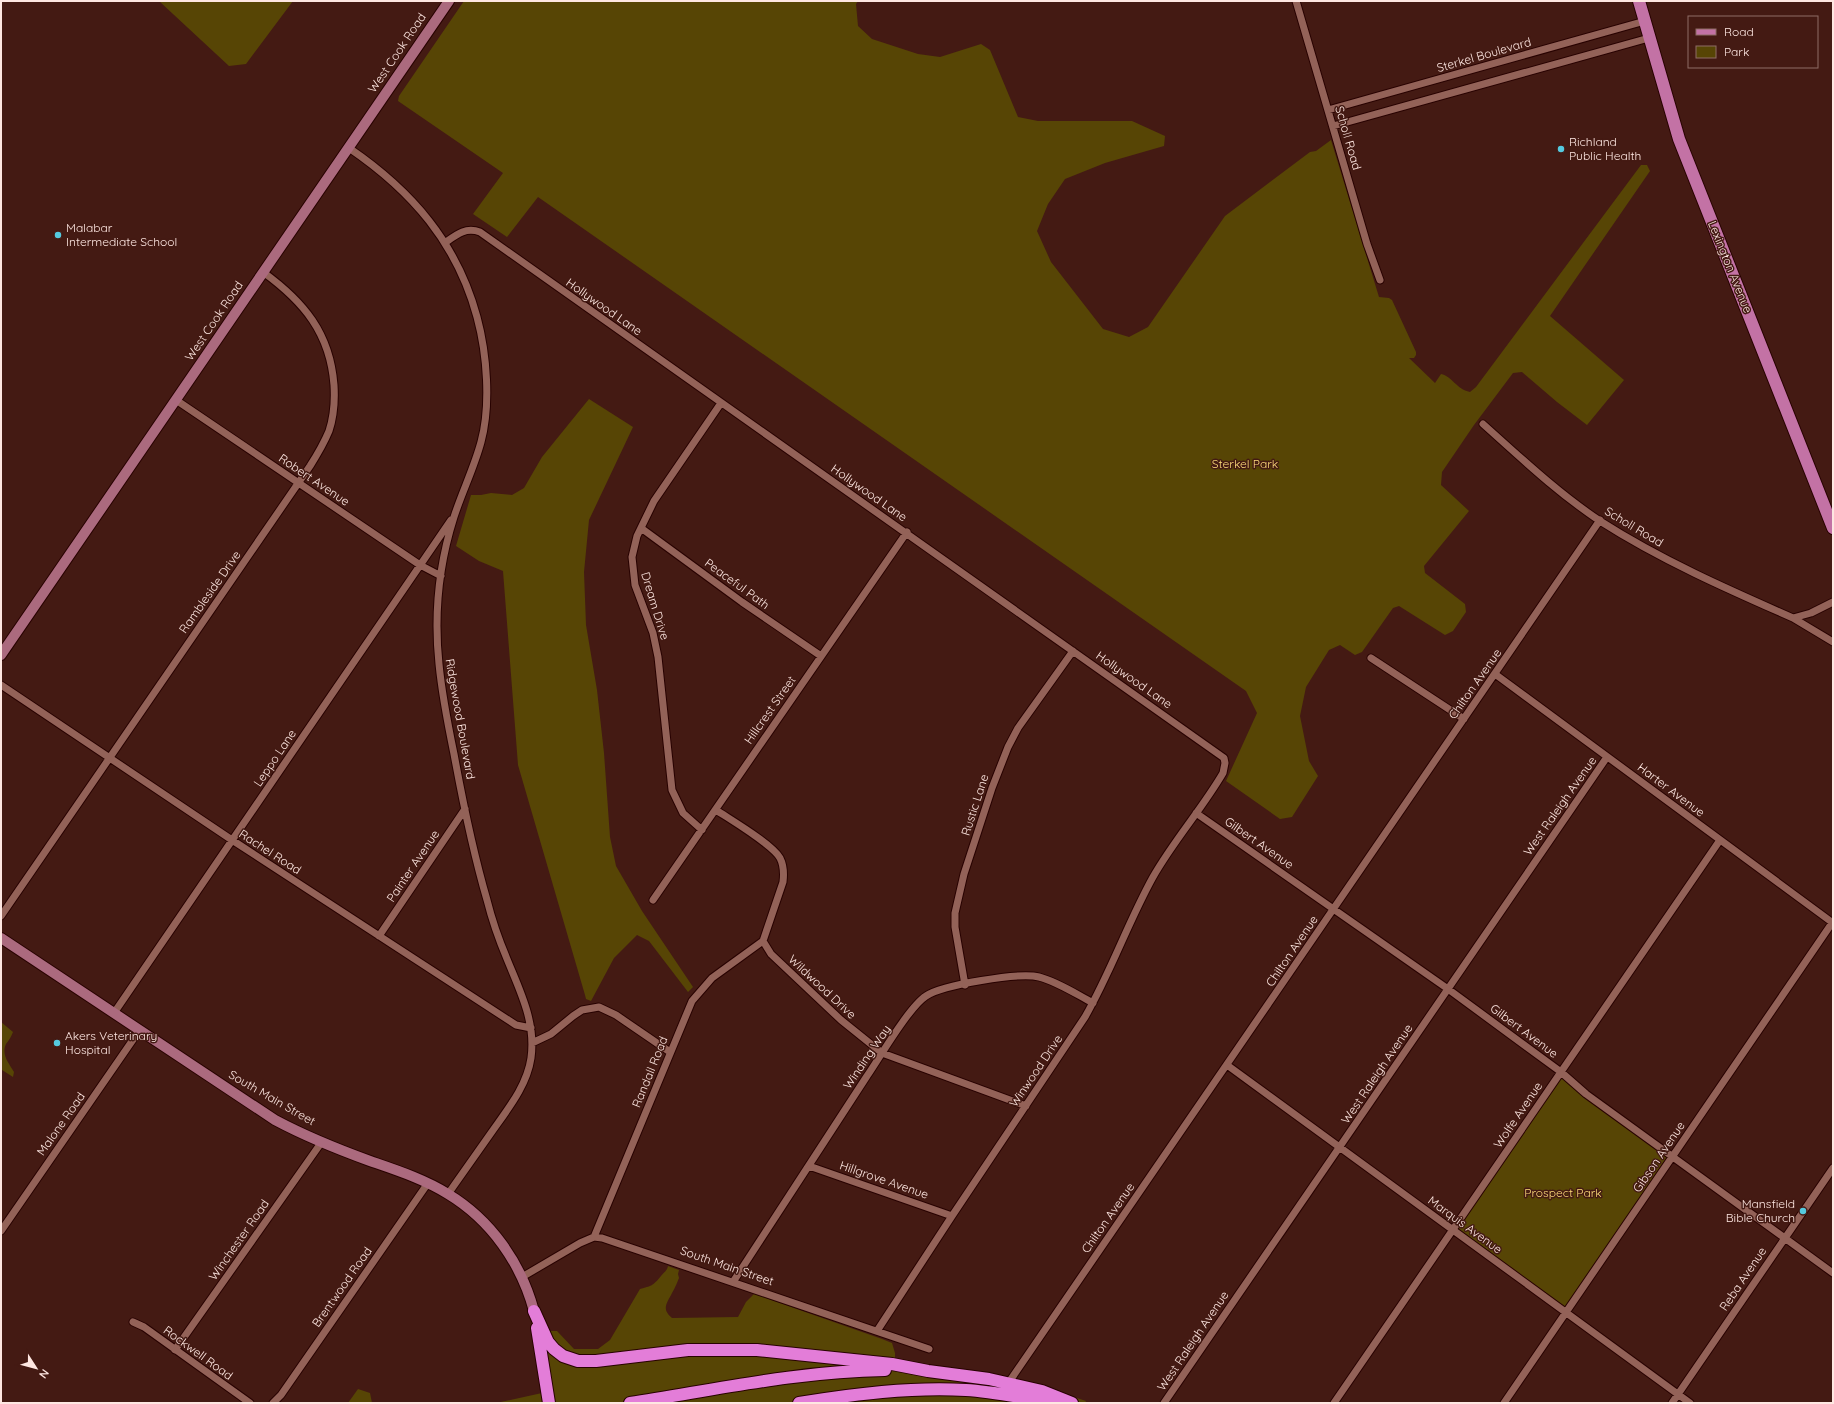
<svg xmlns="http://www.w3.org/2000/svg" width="1834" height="1404" font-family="Quicksand,sans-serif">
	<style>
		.green { fill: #574505 }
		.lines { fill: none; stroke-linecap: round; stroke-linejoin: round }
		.street-casing { stroke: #280200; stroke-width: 9 }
		.secondary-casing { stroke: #280200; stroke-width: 12 }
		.primary-casing { stroke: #280200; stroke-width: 14 }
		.highway-casing { stroke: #280200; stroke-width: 14 }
		.street { stroke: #936258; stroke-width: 7 }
		.secondary { stroke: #ab6a7e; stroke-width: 10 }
		.primary { stroke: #c372a5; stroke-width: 12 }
		.highway { stroke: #e37dd8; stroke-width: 12 }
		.poi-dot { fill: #55cadf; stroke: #441a13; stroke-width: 1.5 }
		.labels { text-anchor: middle; stroke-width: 3; stroke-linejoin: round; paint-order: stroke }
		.street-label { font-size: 12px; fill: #fee7e2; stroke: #441a13 }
		.poi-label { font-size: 12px; fill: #fee7e2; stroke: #441a13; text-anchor: start }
		.park-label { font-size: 12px; fill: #fedd7a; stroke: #441a13 }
	</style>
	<rect width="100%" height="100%" fill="#441a13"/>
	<path class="green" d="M159 1H293L246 64 229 66Z
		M464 1H858L856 4 858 26 872 39 918 54 940 57 981 44 990 50 1018 117 1038 121H1132L1165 136 1164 146 1105 163 1065 179 1048 204 1037 231 1051 262 1103 329 1129 337 1148 327 1225 216 1310 152 1316 151 1331 140 1379 297 1389 298 1392 300 1416 352V355L1414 358H1409L1435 383 1441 374C1452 376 1456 389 1470 392L1476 387 1641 165H1647L1650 171 1550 316 1624 380 1587 425 1557 402 1522 372 1513 373 1474 425 1442 472 1441 485 1469 511 1424 566 1425 573 1465 604 1466 612 1453 631 1445 635 1399 606 1393 608 1362 652 1355 655 1340 645 1329 650 1306 687 1300 716 1309 761 1318 776 1292 817 1280 819 1226 781 1257 713 1246 691 538 197 507 237 473 214 503 173 398 101 399 96Z
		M589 399 633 427 589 520 584 572 586 625 597 690 604 753 610 837 616 866 642 911 693 987 688 992 649 941 637 935 614 958 591 1001 586 999 585 995 518 765 503 571 479 561 456 546 471 495H481L491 493 512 495 524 488 542 457Z
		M1 1022 13 1032C11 1037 9 1040 6 1044 1 1055 9 1063 14 1072L13 1077 2 1070H1Z
		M1561 1072 1673 1156 1565 1313 1453 1229Z
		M668 1266 679 1270 678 1274 679 1278C677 1283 675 1288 672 1293 667 1303 661 1309 672 1318L738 1317 746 1302 754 1294 882 1339 892 1343 895 1353V1360L995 1374 1041 1386 1086 1401 1085 1403H496L542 1393 532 1337 550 1331H557L574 1349H598L610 1340 640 1289C651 1286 653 1286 661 1276 664 1272 667 1271 668 1266Z
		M358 1389 370 1393 372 1403H348Z"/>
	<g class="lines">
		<defs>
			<path id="street" d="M1296 1 1367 244 1380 280
				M1328 110 1645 21
				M1333 126 1649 38
				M349 148C412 191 457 243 477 317 487 354 491 405 481 442 474 468 462 492 454 517 439 564 434 616 439 664 442 695 448 725 454 754 463 803 473 852 487 900 492 920 499 940 507 959 520 991 536 1022 531 1058 527 1086 507 1110 491 1133 477 1153 463 1173 448 1194
				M446 242C457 234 466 227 480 232L1224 758 1225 763 1223 773C1202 809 1174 840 1153 877 1128 922 1111 972 1085 1017L952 1216 877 1331
				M176 400 420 565 441 576
				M1483 424C1521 458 1558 493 1600 521 1661 560 1727 589 1793 618L1811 613 1833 602
				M641 528 742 602 821 656
				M1793 618 1833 642
				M1371 658 1464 719
				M1495 674 1833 923
				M1 685 232 840 516 1025 531 1028
				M716 810C731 820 772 844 780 858 784 866 784 874 783 882L763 941 771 954 841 1020 882 1053 1026 1106
				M1196 813 1448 989 1561 1072 1586 1094 1833 1273
				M702 830 683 813 672 790 658 657 653 633 635 585 632 557 637 536 654 501 721 403
				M653 900 907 532
				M1 916 310 466C317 455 324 443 329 431 334 416 335 401 334 385 330 333 304 302 263 272
				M379 936 465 809
				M965 985 955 927V913L964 874 992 788 1008 747 1018 728 1073 651
				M114 1013 451 520
				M532 1043 551 1034 573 1016 582 1010 599 1007 616 1015 670 1052
				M1227 1065 1690 1403
				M809 1166 952 1216
				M1 1231 139 1031
				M594 1237 692 1001 712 978 763 941
				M522 1277 580 1243 594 1237 602 1238 929 1349
				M733 1282C778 1213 822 1145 867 1076 880 1057 909 1007 926 996 942 985 1020 972 1039 977 1058 982 1076 994 1093 1003
				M133 1322 144 1327 250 1403
				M175 1350 321 1143
				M1007 1385 1600 520
				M273 1403 281 1395 428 1183
				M1164 1403 1607 757
				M1334 1403 1720 840
				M1504 1403 1832 923
				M1672 1403 1833 1168"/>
			<path id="secondary" d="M1 655 449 1
				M1 938 275 1120C305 1136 337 1149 370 1161 396 1170 424 1179 448 1194 491 1220 521 1263 534 1311"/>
			<path id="primary" d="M1639 1 1679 139 1833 528"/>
			<path id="highway" d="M534 1311 548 1342 554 1349 563 1356 578 1361H596L688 1350H757L892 1364 928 1371 989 1379 1042 1391 1072 1403
				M537 1328 549 1403
				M630 1403C714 1390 800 1371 885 1370
				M799 1403C854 1394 910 1387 966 1390 997 1392 1028 1399 1060 1403"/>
		</defs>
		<use href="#street" class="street-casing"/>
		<use href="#secondary" class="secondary-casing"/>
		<use href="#primary" class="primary-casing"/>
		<use href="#highway" class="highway-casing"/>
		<use href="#street" class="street"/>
		<use href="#secondary" class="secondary"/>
		<use href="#primary" class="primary"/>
		<use href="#highway" class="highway"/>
	</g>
	<g class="poi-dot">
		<circle cx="1561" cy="149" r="4"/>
		<circle cx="58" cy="235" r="4"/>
		<circle cx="57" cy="1043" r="4"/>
		<circle cx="1803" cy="1211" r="4"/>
	</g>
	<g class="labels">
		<g class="street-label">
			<text transform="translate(397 53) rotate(-56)" y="4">West Cook Road</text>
			<text transform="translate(1484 55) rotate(-16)" y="4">Sterkel Boulevard</text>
			<text transform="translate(1348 138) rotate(74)" y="4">Scholl Road</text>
			<text transform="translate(1730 267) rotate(68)" y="4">Lexington Avenue</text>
			<text transform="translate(604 307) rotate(35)" y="4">Hollywood Lane</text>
			<text transform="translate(214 321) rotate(-56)" y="4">West Cook Road</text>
			<text transform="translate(314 480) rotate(34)" y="4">Robert Avenue</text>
			<text transform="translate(869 493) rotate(35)" y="4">Hollywood Lane</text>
			<text transform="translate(1634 527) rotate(31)" y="4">Scholl Road</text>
			<text transform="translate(737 584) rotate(36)" y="4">Peaceful Path</text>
			<text transform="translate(210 592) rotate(-55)" y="4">Rambleside Drive</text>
			<text transform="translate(655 606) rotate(73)" y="4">Dream Drive</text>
			<text transform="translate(1134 680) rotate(35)" y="4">Hollywood Lane</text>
			<text transform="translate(1475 684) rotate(-55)" y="4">Chilton Avenue</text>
			<text transform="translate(770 710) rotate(-55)" y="4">Hillcrest Street</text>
			<text transform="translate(460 719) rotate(80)" y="4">Ridgewood Boulevard</text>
			<text transform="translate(275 758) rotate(-56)" y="4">Leppo Lane</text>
			<text transform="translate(1671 790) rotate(37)" y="4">Harter Avenue</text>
			<text transform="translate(975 805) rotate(-72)" y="4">Rustic Lane</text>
			<text transform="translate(1560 806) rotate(-55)" y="4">West Raleigh Avenue</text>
			<text transform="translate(1259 843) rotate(35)" y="4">Gilbert Avenue</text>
			<text transform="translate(270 852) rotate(33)" y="4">Rachel Road</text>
			<text transform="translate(413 866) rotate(-56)" y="4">Painter Avenue</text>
			<text transform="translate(1292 951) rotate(-56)" y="4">Chilton Avenue</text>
			<text transform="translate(822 987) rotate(43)" y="4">Wildwood Drive</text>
			<text transform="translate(1524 1031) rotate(37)" y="4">Gilbert Avenue</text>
			<text transform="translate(867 1057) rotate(-56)" y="4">Winding Way</text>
			<text transform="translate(1036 1071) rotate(-56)" y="4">Winwood Drive</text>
			<text transform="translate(650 1072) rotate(-68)" y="4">Randall Road</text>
			<text transform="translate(1377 1074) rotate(-56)" y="4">West Raleigh Avenue</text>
			<text transform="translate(272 1098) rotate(30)" y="4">South Main Street</text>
			<text transform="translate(1518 1115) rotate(-56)" y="4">Wolfe Avenue</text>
			<text transform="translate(61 1124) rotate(-55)" y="4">Malone Road</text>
			<text transform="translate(1659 1157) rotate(-56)" y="4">Gibson Avenue</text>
			<text transform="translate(884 1180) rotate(19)" y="4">Hillgrove Avenue</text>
			<text transform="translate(1108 1218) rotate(-55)" y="4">Chilton Avenue</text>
			<text transform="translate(1465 1225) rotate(36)" y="4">Marquis Avenue</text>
			<text transform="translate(239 1240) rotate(-55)" y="4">Winchester Road</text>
			<text transform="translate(727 1266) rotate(19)" y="4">South Main Street</text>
			<text transform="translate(1743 1279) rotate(-56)" y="4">Reba Avenue</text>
			<text transform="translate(342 1287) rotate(-55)" y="4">Brentwood Road</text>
			<text transform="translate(1193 1341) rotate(-56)" y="4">West Raleigh Avenue</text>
			<text transform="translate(198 1353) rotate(36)" y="4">Rockwell Road</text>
		</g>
		<g class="poi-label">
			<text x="1569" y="146">Richland<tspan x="1569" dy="14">Public Health</tspan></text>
			<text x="66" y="232">Malabar<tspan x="66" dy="14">Intermediate School</tspan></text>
			<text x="65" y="1040">Akers Veterinary<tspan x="65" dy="14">Hospital</tspan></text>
			<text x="1795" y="1208" text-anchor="end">Mansfield<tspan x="1795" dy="14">Bible Church</tspan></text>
		</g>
		<g class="park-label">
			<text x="1245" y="468">Sterkel Park</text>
			<text x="1563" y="1197">Prospect Park</text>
		</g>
	</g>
	<rect width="1834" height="1404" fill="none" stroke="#fee7e2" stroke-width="4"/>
	<rect x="1688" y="16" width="130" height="52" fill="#441a13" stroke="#8e6c66"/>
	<rect x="1696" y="29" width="20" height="6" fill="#c372a5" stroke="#8e6c66"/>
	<text x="1724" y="36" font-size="12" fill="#fee7e2">Road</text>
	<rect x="1696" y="46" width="20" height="12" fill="#574505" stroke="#8e6c66"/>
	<text x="1724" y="56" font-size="12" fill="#fee7e2">Park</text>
	<g transform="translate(36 1368) rotate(126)" stroke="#441a13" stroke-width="3" paint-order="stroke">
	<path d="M0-3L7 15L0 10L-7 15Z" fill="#fee7e2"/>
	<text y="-6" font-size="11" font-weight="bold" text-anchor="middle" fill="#fee7e2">N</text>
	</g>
</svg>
